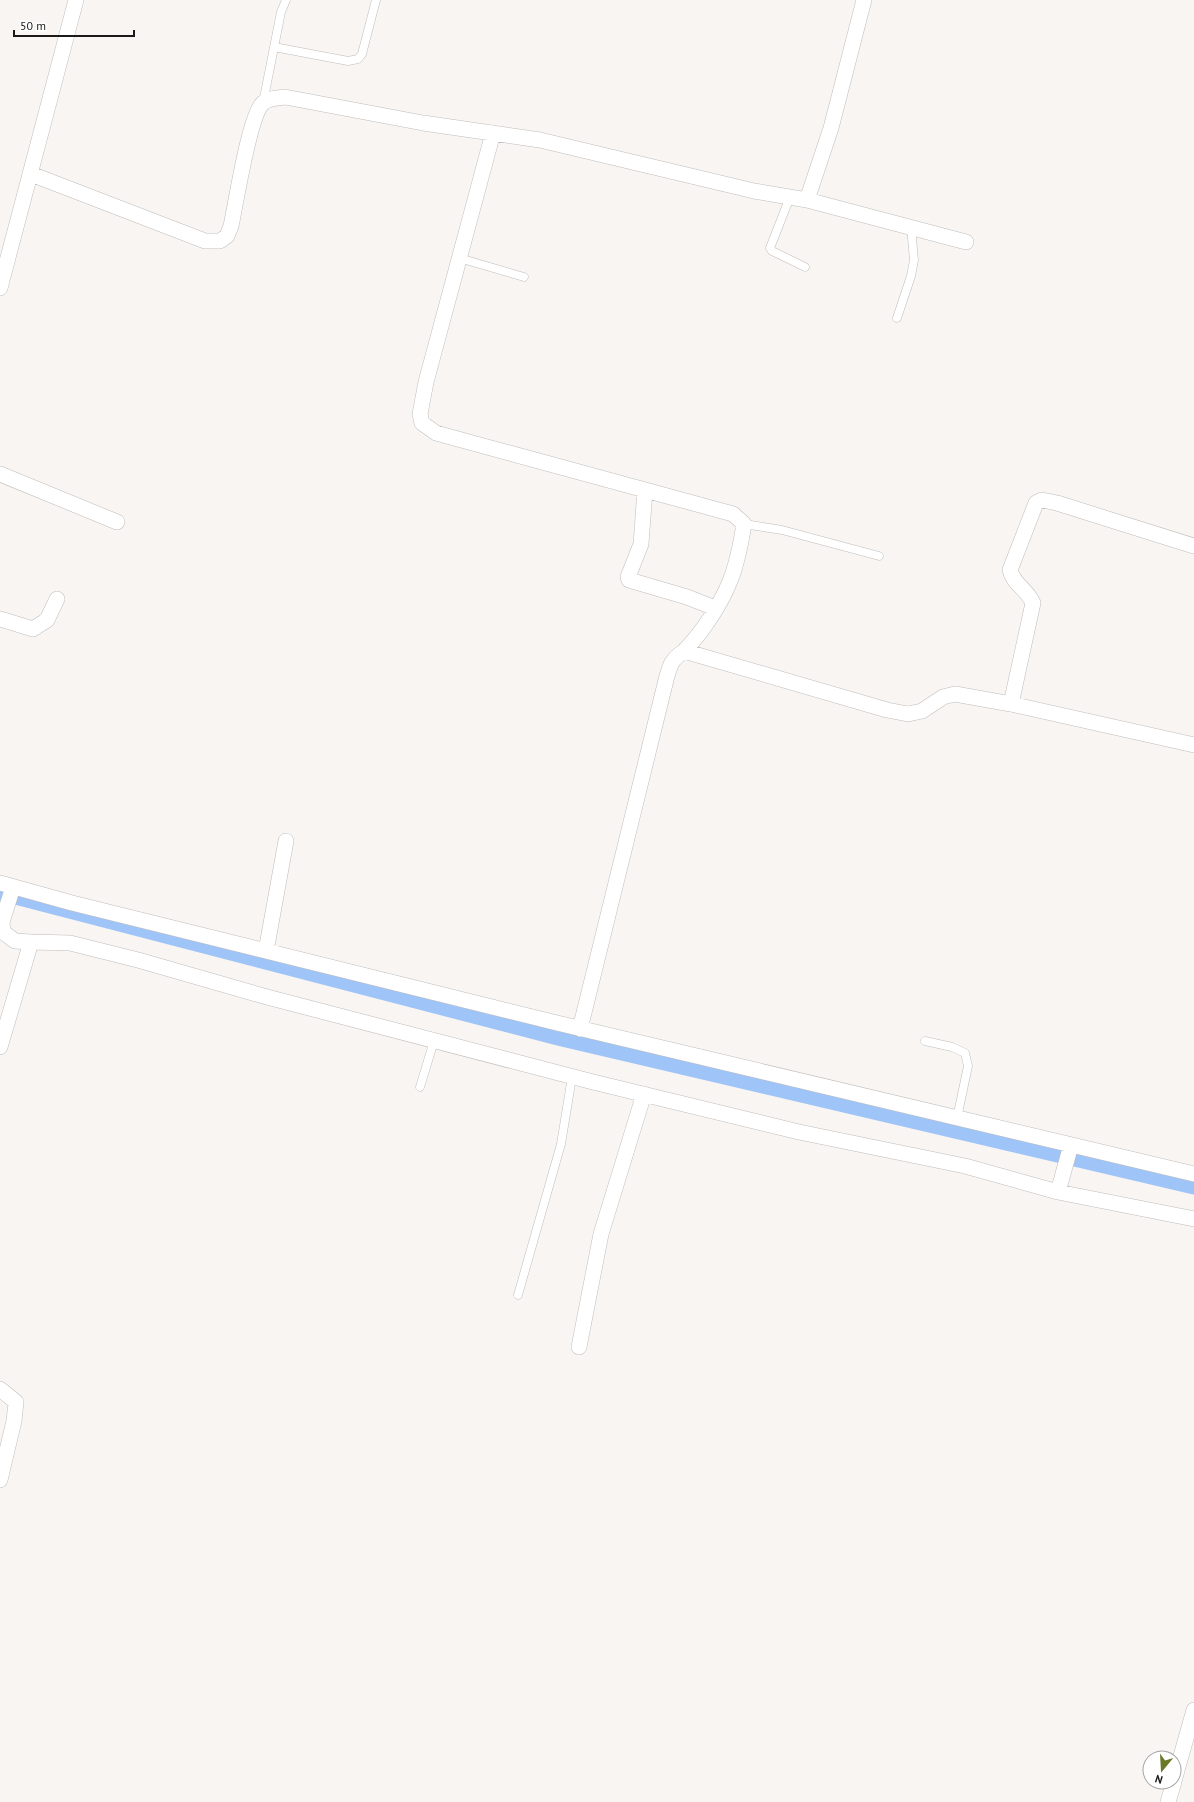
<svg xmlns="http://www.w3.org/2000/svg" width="1194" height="1802" font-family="'PT Sans',sans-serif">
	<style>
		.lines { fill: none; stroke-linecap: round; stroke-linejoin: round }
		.canal { stroke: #9fc4f8; stroke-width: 17 }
		.lane-casing { stroke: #c0bdba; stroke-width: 9 }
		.street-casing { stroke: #c0bdba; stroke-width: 16 }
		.lane { stroke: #fff; stroke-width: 8 }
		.street { stroke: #fff; stroke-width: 15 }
	</style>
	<rect width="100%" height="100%" fill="#f9f5f2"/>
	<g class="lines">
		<path class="canal" d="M0 892 562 1038 1194 1186"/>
		<defs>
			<path id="lane" d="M274 47 348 61 358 59 362 54 376 0
				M263 103 281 12 286 0
				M790 197 770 248 772 251 805 267
				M459 258 524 277
				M897 318 911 276 914 260 911 227
				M744 524 782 530 879 556
				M925 1041 952 1047 965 1053 968 1066 957 1118
				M420 1087 434 1041
				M518 1295 561 1144 572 1077"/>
			<path id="street" d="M493 133 426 382 420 414 422 423 436 433 733 514 744 524C741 543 737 564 730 581 721 604 702 633 684 651
				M31 174 205 241H220L227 236 231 226C236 203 249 118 262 104 267 98 278 98 285 97L423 123 540 140 754 191 807 200 966 242
				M807 200 831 128 864 0
				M0 288 76 0
				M0 474 117 522
				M645 490 641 544 628 577 629 580 687 597 715 608
				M0 619 33 629 47 620 57 599
				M1011 704 1033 603C1027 589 1013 584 1010 570L1036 503 1042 500 1057 503 1194 546
				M0 883 72 903 557 1023 1194 1174
				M13 887 2 922 3 932 15 941 31 942
				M266 951 286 841
				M580 1029 666 680C670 665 671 660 684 651L887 710 908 714 922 711 943 697 955 694 1011 704 1194 745
				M0 1047 31 942 70 943 138 960 267 997 593 1082 799 1132 965 1166 1058 1192 1194 1219
				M1058 1192 1071 1145
				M579 1347 601 1234 644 1094
				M0 1389 16 1402 14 1421 0 1480
				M1174 1781 1194 1710
				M1168 1802 1174 1782"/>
		</defs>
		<use href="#lane" class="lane-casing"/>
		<use href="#street" class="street-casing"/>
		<use href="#lane" class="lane"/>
		<use href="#street" class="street"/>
	</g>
	<g transform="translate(1162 1770) rotate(198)"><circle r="19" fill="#ffffff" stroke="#a4a3a3"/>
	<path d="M0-3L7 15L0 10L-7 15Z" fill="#697928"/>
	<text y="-6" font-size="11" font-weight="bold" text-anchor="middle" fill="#1b1a19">N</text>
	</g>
	<path d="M14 30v6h120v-6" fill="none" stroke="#1b1a19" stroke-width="2"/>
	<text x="20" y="30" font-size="12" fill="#1b1a19" stroke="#ffffff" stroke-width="3" paint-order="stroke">50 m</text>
</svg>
